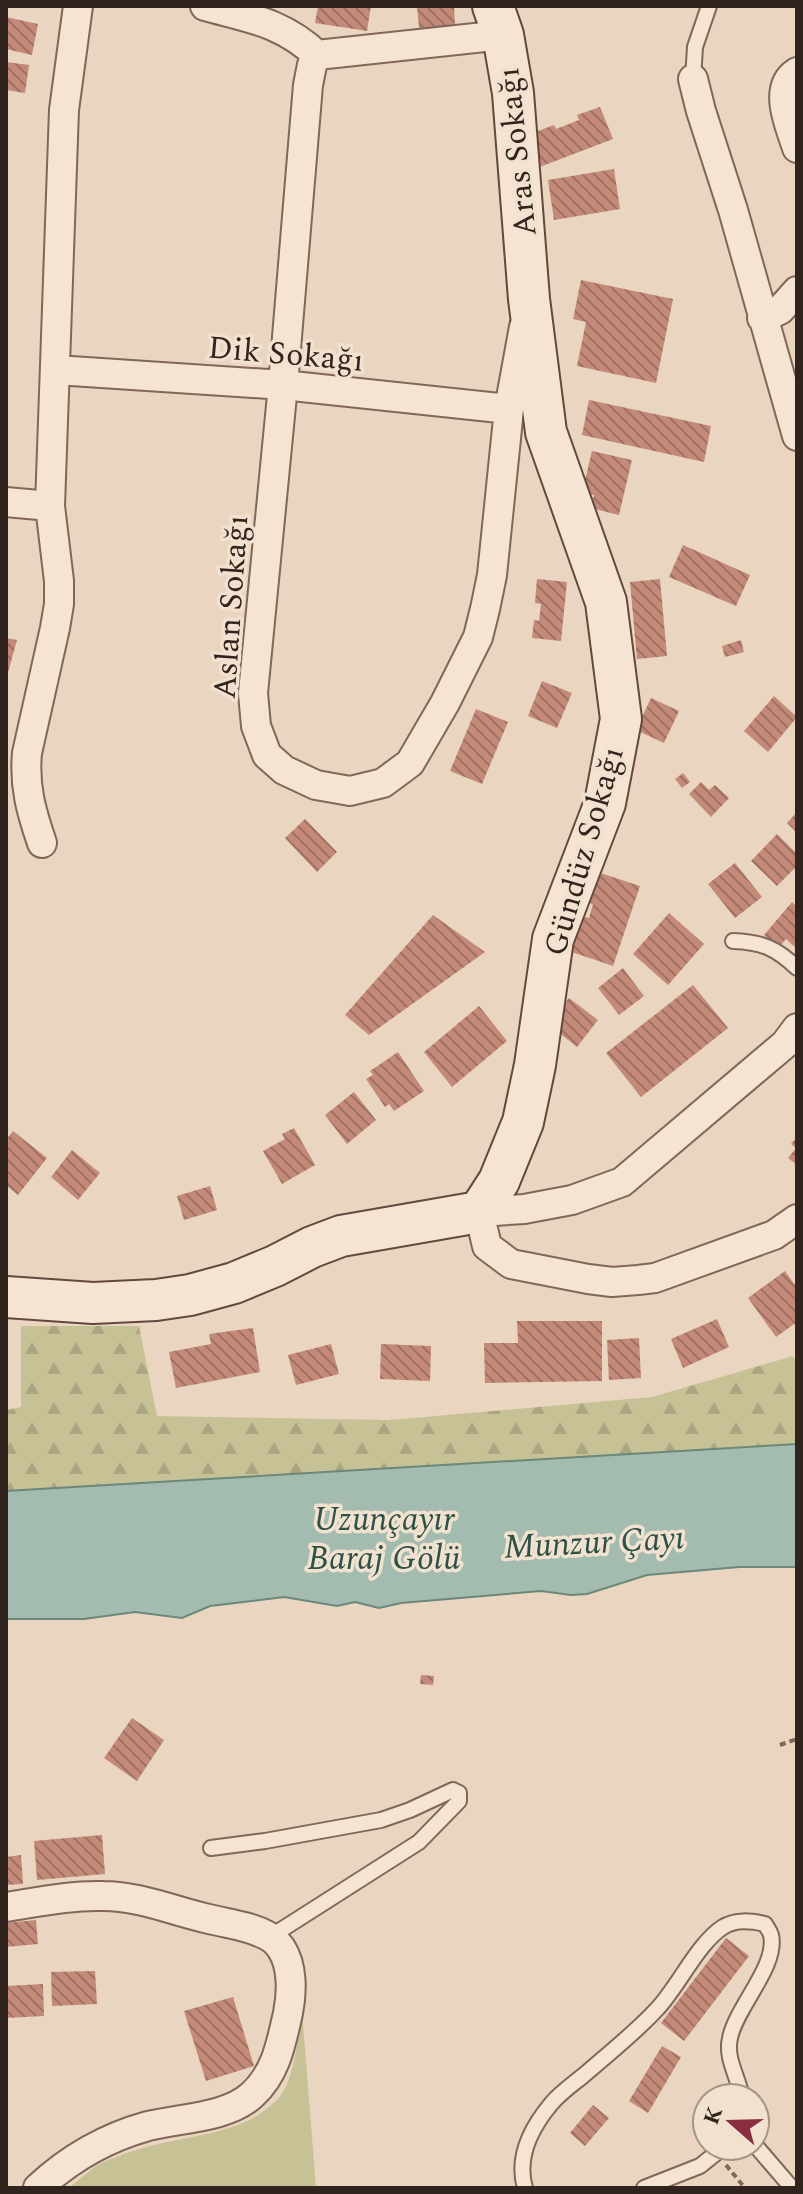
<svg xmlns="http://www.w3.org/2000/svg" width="803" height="2194" font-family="Spectral,serif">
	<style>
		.green { fill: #c6c296 }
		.forest { fill: url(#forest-firs) }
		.water { fill: #a3bcaf; stroke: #6b887b; stroke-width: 2 }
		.building { fill: url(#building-back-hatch) }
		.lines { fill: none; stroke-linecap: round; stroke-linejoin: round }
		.service-casing { stroke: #80675a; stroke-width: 18 }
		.minor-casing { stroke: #80675a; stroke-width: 32 }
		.secondary-casing { stroke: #62483d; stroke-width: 44 }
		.path { stroke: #80675a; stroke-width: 4; stroke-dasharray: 6 4; stroke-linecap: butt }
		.service { stroke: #f5e4d2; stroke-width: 14 }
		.minor { stroke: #f5e4d2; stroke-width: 28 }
		.secondary { stroke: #f5e4d2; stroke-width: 40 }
		.labels { text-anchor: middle; stroke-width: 7; stroke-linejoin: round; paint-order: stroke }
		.street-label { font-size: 32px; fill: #31231d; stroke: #f1e1cf }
		.water-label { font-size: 34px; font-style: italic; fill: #2d5047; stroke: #f1e1cf }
	</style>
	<defs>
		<pattern id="forest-firs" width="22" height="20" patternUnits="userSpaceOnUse" patternTransform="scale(2)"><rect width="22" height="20" fill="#c6c296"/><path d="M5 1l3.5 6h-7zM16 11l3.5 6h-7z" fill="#aba681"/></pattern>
		<pattern id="building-back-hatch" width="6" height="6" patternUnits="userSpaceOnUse" patternTransform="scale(2)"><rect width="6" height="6" fill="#c48a79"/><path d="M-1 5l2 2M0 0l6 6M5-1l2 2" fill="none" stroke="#a07063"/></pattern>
	</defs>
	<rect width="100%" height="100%" fill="#e9d5c0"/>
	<path class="green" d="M302 2011 316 2188H69C80 2179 91 2168 104 2162 122 2154 143 2147 163 2143 203 2134 253 2130 281 2095 294 2078 299 2033 302 2011Z"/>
	<path class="forest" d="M21 1326H139L157 1416 390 1420 652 1397 793 1356 797 1364V1444L6 1491V1410L21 1407Z"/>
	<path class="water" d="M797 1444V1567H739L647 1575 587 1594 571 1595 541 1591 401 1603 379 1608 355 1602 337 1606 284 1597 210 1606 182 1618 135 1612 84 1619H6V1491Z"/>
	<path class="building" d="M318 6H371L367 31 315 23Z
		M417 6H454L455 26 419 28Z
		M6 17 38 24 32 55 6 49Z
		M6 62 29 65 25 93 6 90Z
		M600 107 613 139 537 168 525 136 554 125 556 129 579 120 577 115Z
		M614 169 620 209 554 220 548 180Z
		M581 280 673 299 656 383 577 366 586 322 573 319Z
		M589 400 711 426 704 462 582 435Z
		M592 451 632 460 619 515 591 508 594 495 582 493Z
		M683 545 750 575 736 606 669 577Z
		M537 579 567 582 561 641 532 638 534 620 539 621 541 604 535 603Z
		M660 579 667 656 637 659 630 582Z
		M6 638 17 640 7 676H6Z
		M741 640 744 652 725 657 722 646Z
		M542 681 572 693 557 728 528 716Z
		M774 696 797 717 768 752 744 731Z
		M651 698 679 711 664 743 636 730Z
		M476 709 508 722 482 784 450 771Z
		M683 773 690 782 682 788 675 779Z
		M701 782 709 790 715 785 729 798 711 817 689 794Z
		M797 812V833L787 823Z
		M305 819 337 852 317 872 285 838Z
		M777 834 797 854V866L777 886 751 861Z
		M735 863 762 897 735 918 708 884Z
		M585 868 640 886 613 966 566 950 579 915 589 918 593 904 575 898Z
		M792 902 797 907V949L786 939 779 947 764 935Z
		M669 913 704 944 668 985 633 954Z
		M433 915 485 952 369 1035 345 1015Z
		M623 968 644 996 619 1015 598 988Z
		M693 985 728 1028 641 1097 606 1053Z
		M569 998 598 1020 577 1047 548 1024Z
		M479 1006 507 1041 452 1087 424 1052Z
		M398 1052 424 1091 394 1111 389 1104 385 1107 366 1079 373 1075 370 1071Z
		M354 1092 376 1120 347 1144 325 1115Z
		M294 1128 315 1165 282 1184 263 1151 285 1139 282 1134Z
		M13 1131 47 1158 18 1195 6 1185V1140Z
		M797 1137V1165L788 1158 796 1148 791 1144Z
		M72 1150 100 1173 78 1200 51 1177Z
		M210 1186 217 1210 184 1220 177 1196Z
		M785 1271 797 1288V1322L776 1337 748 1298Z
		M717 1319 729 1347 683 1368 671 1339Z
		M517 1321H602V1381L485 1383 484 1343H518Z
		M253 1328 260 1372 176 1388 169 1352 211 1344 209 1334Z
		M639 1338 641 1378 609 1380 607 1340Z
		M331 1344 339 1374 296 1385 288 1355Z
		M381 1344 431 1346 430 1381 380 1379Z
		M421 1675 434 1676 433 1685 420 1684Z
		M132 1718 164 1740 137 1781 104 1758Z
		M102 1835 105 1874 37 1880 34 1841Z
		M21 1855 23 1884 6 1885V1857Z
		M36 1920 38 1944 6 1947V1923Z
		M726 1938 749 1956 684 2041 661 2023Z
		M95 1971 97 2004 52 2006 51 1972Z
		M43 1984 44 2016 6 2018V1986Z
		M233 1997 254 2066 206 2081 184 2011Z
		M662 2046 681 2057 648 2113 629 2101Z
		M593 2105 609 2118 585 2146 570 2133Z"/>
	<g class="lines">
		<defs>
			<path id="service" d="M693 79 695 47 709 6
				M733 941C762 942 776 948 797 968
				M211 1848 265 1841 381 1820 410 1810 453 1790 459 1793V1801L419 1842 270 1937
				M755 2145 792 2188
				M525 2188C516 2157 531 2128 551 2104 560 2093 573 2084 584 2075 608 2054 635 2033 657 2009 678 1987 698 1943 723 1927 736 1919 751 1921 765 1924 767 1928 770 1931 771 1935 778 1966 736 2007 730 2038 725 2059 739 2078 742 2098
				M644 2188 700 2166 725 2146"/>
			<path id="minor" d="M205 6C249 18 282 22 317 55
				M317 55 312 65 308 85 283 385 253 693 256 726 267 755 284 770 316 785 350 791 383 783 410 763 445 703 478 637 485 609 492 575 509 409 524 327
				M317 55 503 35
				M797 72C772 88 790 126 797 148
				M693 79 701 111 733 210 797 436
				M762 318 780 310 797 291
				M56 370 283 385 509 409
				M6 502 50 506
				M42 843C31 811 24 786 27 753L55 628 59 604V581L50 506 64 110 78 6
				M797 1028 785 1044 622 1182 572 1200 524 1209 479 1212 487 1246 511 1264 588 1279 612 1282 638 1280 655 1278 774 1235 797 1219
				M6 1907C38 1902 71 1895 103 1896 139 1896 174 1911 209 1919 229 1924 250 1926 268 1936 272 1938 278 1944 281 1948 293 1966 292 1993 288 2013 281 2044 276 2073 252 2095 227 2118 180 2118 148 2126 105 2138 70 2158 38 2188"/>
			<path id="secondary" d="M6 1297 93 1303 156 1300 190 1295 234 1283 275 1266 312 1247 341 1236 479 1212 499 1181 523 1122 535 1065 553 939 605 803 621 719 606 602 546 432 529 299 513 93 503 35 493 6"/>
		</defs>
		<use href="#service" class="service-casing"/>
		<use href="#minor" class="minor-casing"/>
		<use href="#secondary" class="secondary-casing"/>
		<path class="path" d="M780 1745 797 1739
			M726 2165 745 2188"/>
		<use href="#service" class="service"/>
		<use href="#minor" class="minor"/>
		<use href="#secondary" class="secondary"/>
	</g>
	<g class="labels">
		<g class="street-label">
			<text transform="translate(516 152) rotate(-96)" y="11">Aras Sokağı</text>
			<text transform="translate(286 353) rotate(5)" y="11">Dik Sokağı</text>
			<text transform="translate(230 607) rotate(-86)" y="11">Aslan Sokağı</text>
			<text transform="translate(583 851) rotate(-74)" y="11">Gündüz Sokağı</text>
		</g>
		<g class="water-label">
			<text x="384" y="1530">Uzunçayır<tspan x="384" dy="39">Baraj Gölü</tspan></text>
			<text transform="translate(594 1541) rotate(-3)" y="12">Munzur Çayı</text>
		</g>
	</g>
	<rect width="803" height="2194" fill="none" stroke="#31231d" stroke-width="16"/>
	<g transform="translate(731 2122) rotate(290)"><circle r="38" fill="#f1e1cf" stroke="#a49588" stroke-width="2"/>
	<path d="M0-6L14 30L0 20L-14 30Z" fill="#8a2f42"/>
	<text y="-12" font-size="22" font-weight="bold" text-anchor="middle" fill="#31231d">K</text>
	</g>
</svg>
